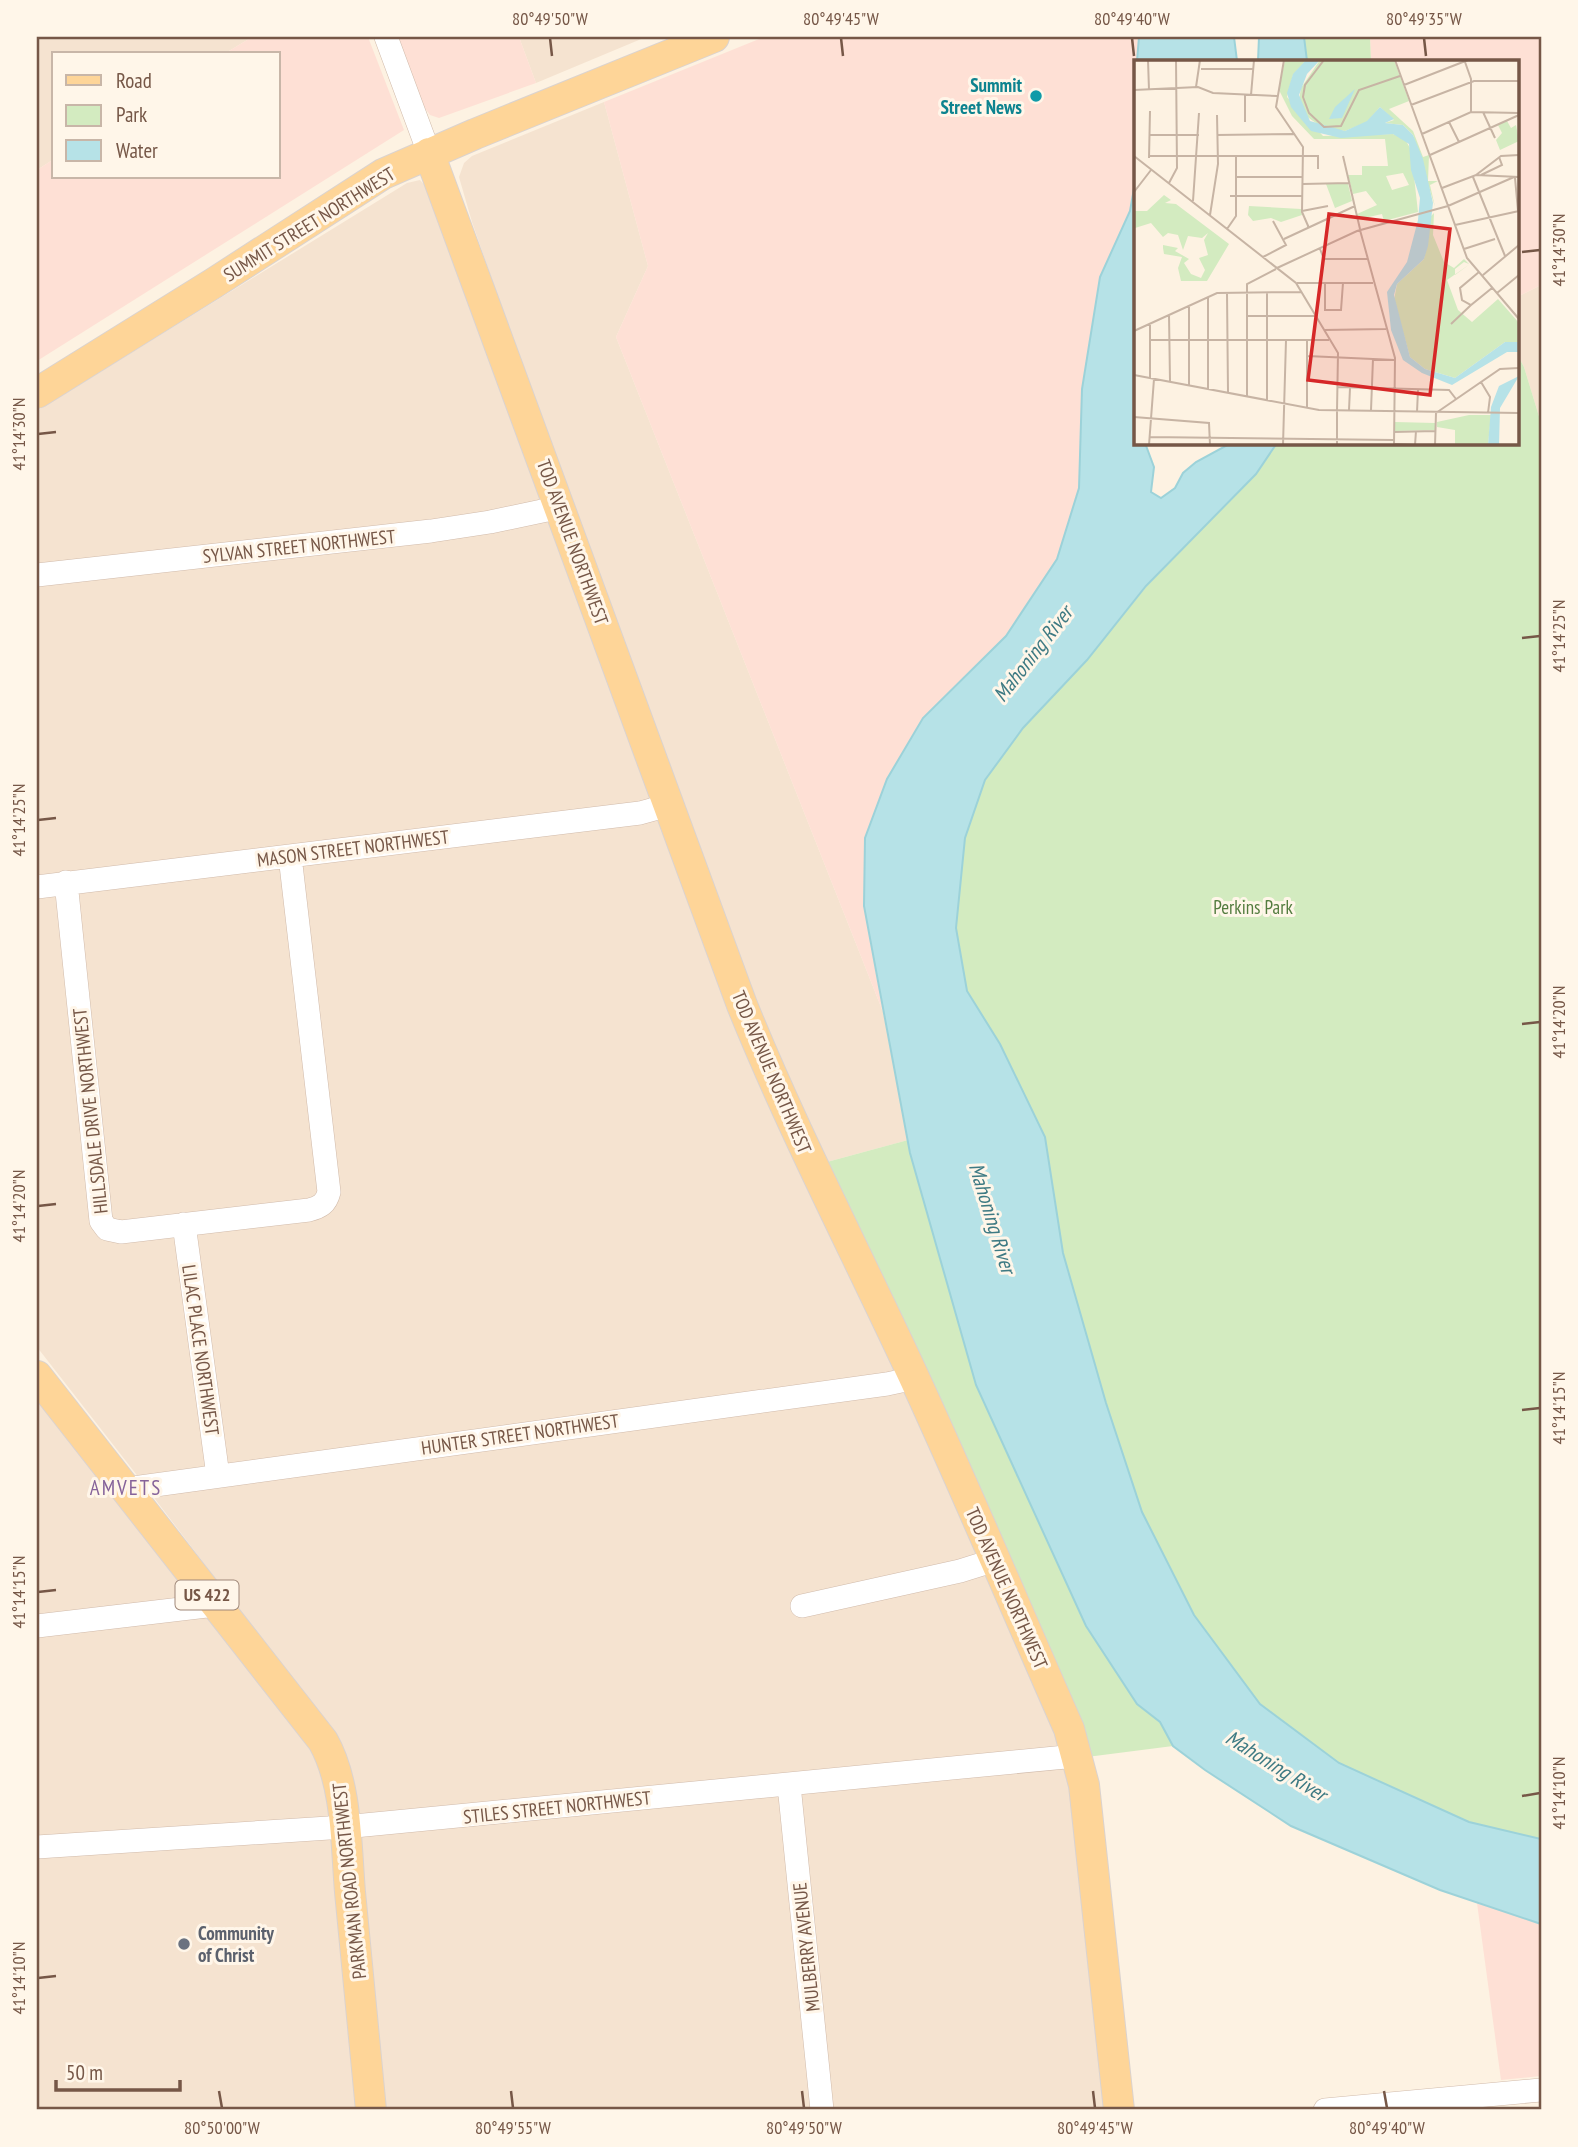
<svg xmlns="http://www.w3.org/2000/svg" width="1578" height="2147" font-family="'PT Sans Narrow',sans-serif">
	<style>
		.residential { fill: #f5e3d0 }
		.commercial { fill: #fee0d5 }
		.green { fill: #d3ebc0 }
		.water { fill: #b6e2e7; stroke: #9cd2d9; stroke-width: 2 }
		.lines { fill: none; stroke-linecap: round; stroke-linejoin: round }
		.minor-casing { stroke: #d1bbab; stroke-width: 24 }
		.major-casing { stroke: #dbd3cf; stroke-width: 32 }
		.minor { stroke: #fff; stroke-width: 23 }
		.major { stroke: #fed598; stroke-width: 30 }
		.ticks { fill: none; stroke: #765747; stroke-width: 2.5 }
		.culture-dot { fill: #0f9aa8; stroke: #fff6e9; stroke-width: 2.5 }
		.worship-dot { fill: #6b7280; stroke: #fff6e9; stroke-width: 2.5 }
		.labels { text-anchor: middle; stroke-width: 6; stroke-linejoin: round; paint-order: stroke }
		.shield { fill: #fff6e9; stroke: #9f8778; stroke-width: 2 }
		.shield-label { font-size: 18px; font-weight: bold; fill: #765747 }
		.culture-label { font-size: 19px; font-weight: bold; fill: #0d838f; stroke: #fff6e9; text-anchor: end }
		.street-label { font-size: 19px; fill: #765747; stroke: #fff6e9 }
		.park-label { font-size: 19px; fill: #537c3f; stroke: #fff6e9 }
		.worship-label { font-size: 19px; font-weight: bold; fill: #5b616d; stroke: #fff6e9; text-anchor: start }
		.water-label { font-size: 21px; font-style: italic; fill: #3e7a83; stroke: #fff6e9 }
		.neighbourhood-label { font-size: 21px; letter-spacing: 2px; fill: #86639a; stroke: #fff6e9 }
		.inset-road { fill: none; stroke: #c7b4a4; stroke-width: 2 }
		.view { fill: #d62828; fill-opacity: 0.15; stroke: #d62828; stroke-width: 3.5 }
		.inset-edge { fill: none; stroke: #765747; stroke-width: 3.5 }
		.neatline { fill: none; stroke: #765747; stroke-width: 2.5 }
		.ticks-label { font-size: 18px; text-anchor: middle; fill: #765747 }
	</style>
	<rect width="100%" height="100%" fill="#fdf2e2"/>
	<path class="residential" d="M37 37H252L224 54H54V159L37 170Z
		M519 37H646L536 83Z
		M604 102 648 266 616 337 883 1012 908 1140 827 1162 793 1106 596 578 472 222 459 177 464 163 472 156Z
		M420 180 427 188 955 1493 1051 1713 1071 1776 1107 2110H382L333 1733 136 1474 37 1347V411L407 183Z
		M1541 285V423L1524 367 1517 354V297Z
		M37 1376 323 1741 371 2110H37Z"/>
	<path class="commercial" d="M252 37H368L404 130 37 361V170L54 159V177H278V54H224Z
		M398 37H519L536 83 439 118 430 115 424 107Z
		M764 37H1139L1137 61H1135V183L1130 211 1100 277 1082 389 1079 488 1057 559 1006 636 923 718 864 906 883 1012 616 337 648 266 604 102Z
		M1370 37H1541V285L1517 297V61H1371Z
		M1477 1903 1541 1924V2076L1501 2080Z"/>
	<path class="green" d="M1304 37H1370L1371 61H1307Z
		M1517 354 1524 367 1541 423V1839L1469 1822 1339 1763 1260 1704 1194 1615 1142 1512 1106 1403 1063 1253 1045 1137 967 991 956 928 965 838 985 780 1023 728 1087 660 1146 587 1256 474 1277 443H1517Z
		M908 1140 976 1385 1086 1626 1137 1704 1160 1722 1173 1746 1087 1757 827 1162Z"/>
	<path class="water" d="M1139 37H1234L1237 61H1137Z
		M1259 37H1304L1307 61H1258Z
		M1135 183V443H1145L1154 467 1151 492 1161 498 1175 488 1183 473 1196 462 1231 443H1277L1256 474 1146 586 1087 660 1023 728 985 780 965 838 956 928 967 991 1000 1044 1045 1137 1063 1253 1106 1403 1142 1512 1194 1615 1260 1704 1339 1763 1469 1822 1541 1839V1924L1440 1890 1291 1826 1205 1770 1173 1746 1160 1722 1137 1704 1086 1626 976 1385 910 1153 864 906 865 838 887 779 923 718 1006 636 1057 559 1079 488 1082 389 1100 277 1130 211Z"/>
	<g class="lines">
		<defs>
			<path id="minor" d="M386 37 429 153
				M37 575 431 531 490 522 561 507
				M66 882 101 1221 107 1229 121 1232 309 1210C320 1207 326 1204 329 1192L290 856
				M37 887 640 813 669 805
				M184 1224 218 1476
				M126 1489 887 1384 915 1378
				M802 1606 960 1571 995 1560
				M37 1626 215 1605
				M789 1785 822 2110
				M37 1847 344 1827 1076 1756
				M1325 2110 1541 2090"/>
			<path id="major" d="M429 153 742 1005C793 1131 856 1252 913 1375 967 1492 1017 1611 1069 1729L1084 1785 1119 2110
				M37 393 214 283 383 174 475 134 714 37
				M37 1376 323 1741C347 1783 346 1844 350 1892 357 1965 364 2037 371 2110"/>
		</defs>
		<use href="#minor" class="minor-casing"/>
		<use href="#major" class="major-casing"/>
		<use href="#minor" class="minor"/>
		<use href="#major" class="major"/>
	</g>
	<path class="ticks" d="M550 38 552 56M841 38 843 56M1132 38 1134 56M1424 38 1426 56M1522 252 1540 250M38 434 56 432M1522 638 1540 636M38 820 56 818M1522 1024 1540 1022M38 1206 56 1204M1522 1410 1540 1408M38 1592 56 1590M1522 1796 1540 1793M38 1978 56 1976M219 2091 222 2108M511 2091 513 2108M802 2091 804 2108M1093 2091 1095 2108M1384 2091 1387 2108"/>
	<circle class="culture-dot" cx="1036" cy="96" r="7"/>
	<circle class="worship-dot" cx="184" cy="1944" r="7"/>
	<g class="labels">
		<rect class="shield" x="175.5" y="1580.5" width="63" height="29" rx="5"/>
		<g class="shield-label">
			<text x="207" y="1601">US 422</text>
		</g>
		<g class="culture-label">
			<text x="1022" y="92">Summit<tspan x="1022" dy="22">Street News</tspan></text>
		</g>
		<g class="street-label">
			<text transform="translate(309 224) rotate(-32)" y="7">SUMMIT STREET NORTHWEST</text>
			<text transform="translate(573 542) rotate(70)" y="7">TOD AVENUE NORTHWEST</text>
			<text transform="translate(299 546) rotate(-6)" y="7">SYLVAN STREET NORTHWEST</text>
			<text transform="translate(353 848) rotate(-7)" y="7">MASON STREET NORTHWEST</text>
			<text transform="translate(772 1072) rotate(67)" y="7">TOD AVENUE NORTHWEST</text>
			<text transform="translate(90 1111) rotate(-96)" y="7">HILLSDALE DRIVE NORTHWEST</text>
			<text transform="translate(201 1350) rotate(82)" y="7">LILAC PLACE NORTHWEST</text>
			<text transform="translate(520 1434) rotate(-8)" y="7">HUNTER STREET NORTHWEST</text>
			<text transform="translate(1007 1588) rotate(66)" y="7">TOD AVENUE NORTHWEST</text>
			<text transform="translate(557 1807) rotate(-6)" y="7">STILES STREET NORTHWEST</text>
			<text transform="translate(349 1881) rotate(-96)" y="7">PARKMAN ROAD NORTHWEST</text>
			<text transform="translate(806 1947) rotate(-96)" y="7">MULBERRY AVENUE</text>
		</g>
		<g class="park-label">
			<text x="1253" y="914">Perkins Park</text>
		</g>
		<g class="worship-label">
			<text x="198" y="1940">Community<tspan x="198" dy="22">of Christ</tspan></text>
		</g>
		<g class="water-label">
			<text transform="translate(1033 654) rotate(-52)" y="7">Mahoning River</text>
			<text transform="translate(992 1218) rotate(73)" y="7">Mahoning River</text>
			<text transform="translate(1276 1766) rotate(32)" y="7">Mahoning River</text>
		</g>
		<g class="neighbourhood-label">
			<text x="126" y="1495">AMVETS</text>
		</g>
	</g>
	<g transform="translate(1134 60)">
		<rect width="385" height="385" fill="#fdf2e2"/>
		<path d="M151 0H172L159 15 153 37 189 76 259 74 271 79 277 90 284 152 250 161 248 154 226 159 223 154 243 145 232 131 219 134 214 115H228V106H254L251 79H180L158 56 145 30ZM269 113 275 125 258 130 252 116ZM186 0H260L275 41 255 49 279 71 289 97 295 95 294 121H304L296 125 301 147 279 75 269 65 251 63 260 60 246 47 233 62 211 71 189 68 172 56 165 40 167 28ZM373 61 377 68 382 65 385 81 366 90 362 80 368 73 364 65ZM192 124H214L218 141 201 148ZM30 135 37 140 31 143 42 144 95 184 73 221H47L44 208 48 197 30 194 29 188V185L44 188 41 191 55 199 50 203 57 214 67 218 71 210 65 198 74 195 70 180 74 173 68 178 54 176 49 190 44 175 34 173 29 177 17 163 1 168 0 151H13ZM115 146 167 149 168 155 147 162 137 158 119 161 114 155ZM300 153 299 175 310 202 320 208 330 199 335 204 330 202 321 209V215L336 204 313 220 324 250 338 262 364 239 385 263V282H371L321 318 291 309 276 297 260 240 263 224 290 199 295 158ZM335 355H357L354 385H321V370L303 367V362ZM261 362 301 363V370L261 371Z" fill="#d3ebc0" fill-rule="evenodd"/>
		<path d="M172 0H186L173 14 165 35 176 61 211 71 233 61 246 47 260 59 251 63 269 65 279 75 289 99 299 143 294 186 290 199 263 224 260 235 276 297 291 309 321 318 371 282H385V292H373L318 325 288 313 269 300 257 270 253 232 273 202 284 160 286 138 277 110 275 84 259 74 207 78 177 71 157 47 153 33 159 14ZM221 29 208 58 195 59 201 47ZM385 316 366 348 365 385H354L357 347 365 326Z" fill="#b6e2e7"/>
		<path class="inset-road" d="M14 0 15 30M150 0 142 47 169 87 168 152 175 168M190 0 171 25 169 37 175 53 190 67 207 66 225 30 266 16M261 0 333 198 385 259M331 2 337 19V52M67 9H119M270 25 334 0M62 27 66 0M0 30 64 27 79 33 143 36M111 35V62M117 35 120 0M277 45 340 21H385M349 52 361 78M315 62 325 82M288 74 337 52 385 53M16 75H65M83 75 161 74M296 95 385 55M0 96 162 223 204 293 203 351M16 96H184V109M209 96 226 169M15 98 16 51M342 115 367 96 385 95M347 115 368 105 365 97M102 117H169M339 117 371 196M381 118 384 151M35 123 43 108 42 0M169 124 215 123M308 128 342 115 385 117M0 132 17 110M96 136H168M59 141 65 53M314 146 380 117M168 151 194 146M76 155 84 104 83 55M321 165 385 151M93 169 102 156V96M226 170 261 298 260 385M150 179 221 146M186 189 190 199H233M330 189 361 179M129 197 152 185 139 161M143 208 223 171 314 146M345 212 326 228 328 240 337 245 358 228M349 215 385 185M163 223H239M191 223V250H207L209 223M93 233 94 332M133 233V340M363 233 385 215M74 237V329M55 246V325M35 255 36 321M113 256H181M16 263V318M317 264 337 245M190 270 252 269M0 271 83 233 167 232M16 280H195M173 296 261 300M0 315 185 350 385 353M347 322 356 337 354 353M203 327 315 330 322 339M113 336V224L142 209M173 347V280M215 350 216 328M237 350 239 299M203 351V385M283 352 284 330M302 353 366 309 385 308M0 357 75 363 76 385M260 372 301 371M15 377 260 380M261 384 281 385 282 371M15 385 20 319M149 385 152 280M301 385 302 353"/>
		<path class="view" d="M195 154 316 169 296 335 174 320Z"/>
		<rect width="385" height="385" class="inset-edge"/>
	</g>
	<rect width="1578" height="2147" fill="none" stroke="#fff6e9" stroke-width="77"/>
	<rect x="52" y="52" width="228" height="126" fill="#fff6e9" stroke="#c8b6a8" stroke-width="2"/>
	<rect x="66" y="75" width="35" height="10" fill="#fed598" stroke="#c8b6a8" stroke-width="2"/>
	<text x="116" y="88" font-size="21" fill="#765747">Road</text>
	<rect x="66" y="105" width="35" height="21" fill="#d3ebc0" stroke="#c8b6a8" stroke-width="2"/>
	<text x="116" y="122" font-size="21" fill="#765747">Park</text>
	<rect x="66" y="140" width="35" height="21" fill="#b6e2e7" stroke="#c8b6a8" stroke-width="2"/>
	<text x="116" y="158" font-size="21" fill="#765747">Water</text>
	<path d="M56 2080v10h124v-10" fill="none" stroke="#765747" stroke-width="3.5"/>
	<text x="66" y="2080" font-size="21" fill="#765747" stroke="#fff6e9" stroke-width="5" paint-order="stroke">50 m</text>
	<rect x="38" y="38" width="1502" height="2070" class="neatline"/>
	<g class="ticks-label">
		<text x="550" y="25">80°49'50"W</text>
		<text x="841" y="25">80°49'45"W</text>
		<text x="1132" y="25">80°49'40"W</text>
		<text x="1424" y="25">80°49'35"W</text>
		<text transform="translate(1559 250) rotate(-90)" y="6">41°14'30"N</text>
		<text transform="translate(19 434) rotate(-90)" y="6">41°14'30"N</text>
		<text transform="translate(1559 636) rotate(-90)" y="6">41°14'25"N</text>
		<text transform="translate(19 820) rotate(-90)" y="6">41°14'25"N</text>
		<text transform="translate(1559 1022) rotate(-90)" y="6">41°14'20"N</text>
		<text transform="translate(19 1206) rotate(-90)" y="6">41°14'20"N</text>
		<text transform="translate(1559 1408) rotate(-90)" y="6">41°14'15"N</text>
		<text transform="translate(19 1592) rotate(-90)" y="6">41°14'15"N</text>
		<text transform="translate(1559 1793) rotate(-90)" y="6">41°14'10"N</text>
		<text transform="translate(19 1978) rotate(-90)" y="6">41°14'10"N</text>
		<text x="222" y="2134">80°50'00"W</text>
		<text x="513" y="2134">80°49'55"W</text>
		<text x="804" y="2134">80°49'50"W</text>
		<text x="1095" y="2134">80°49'45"W</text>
		<text x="1387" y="2134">80°49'40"W</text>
	</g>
</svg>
